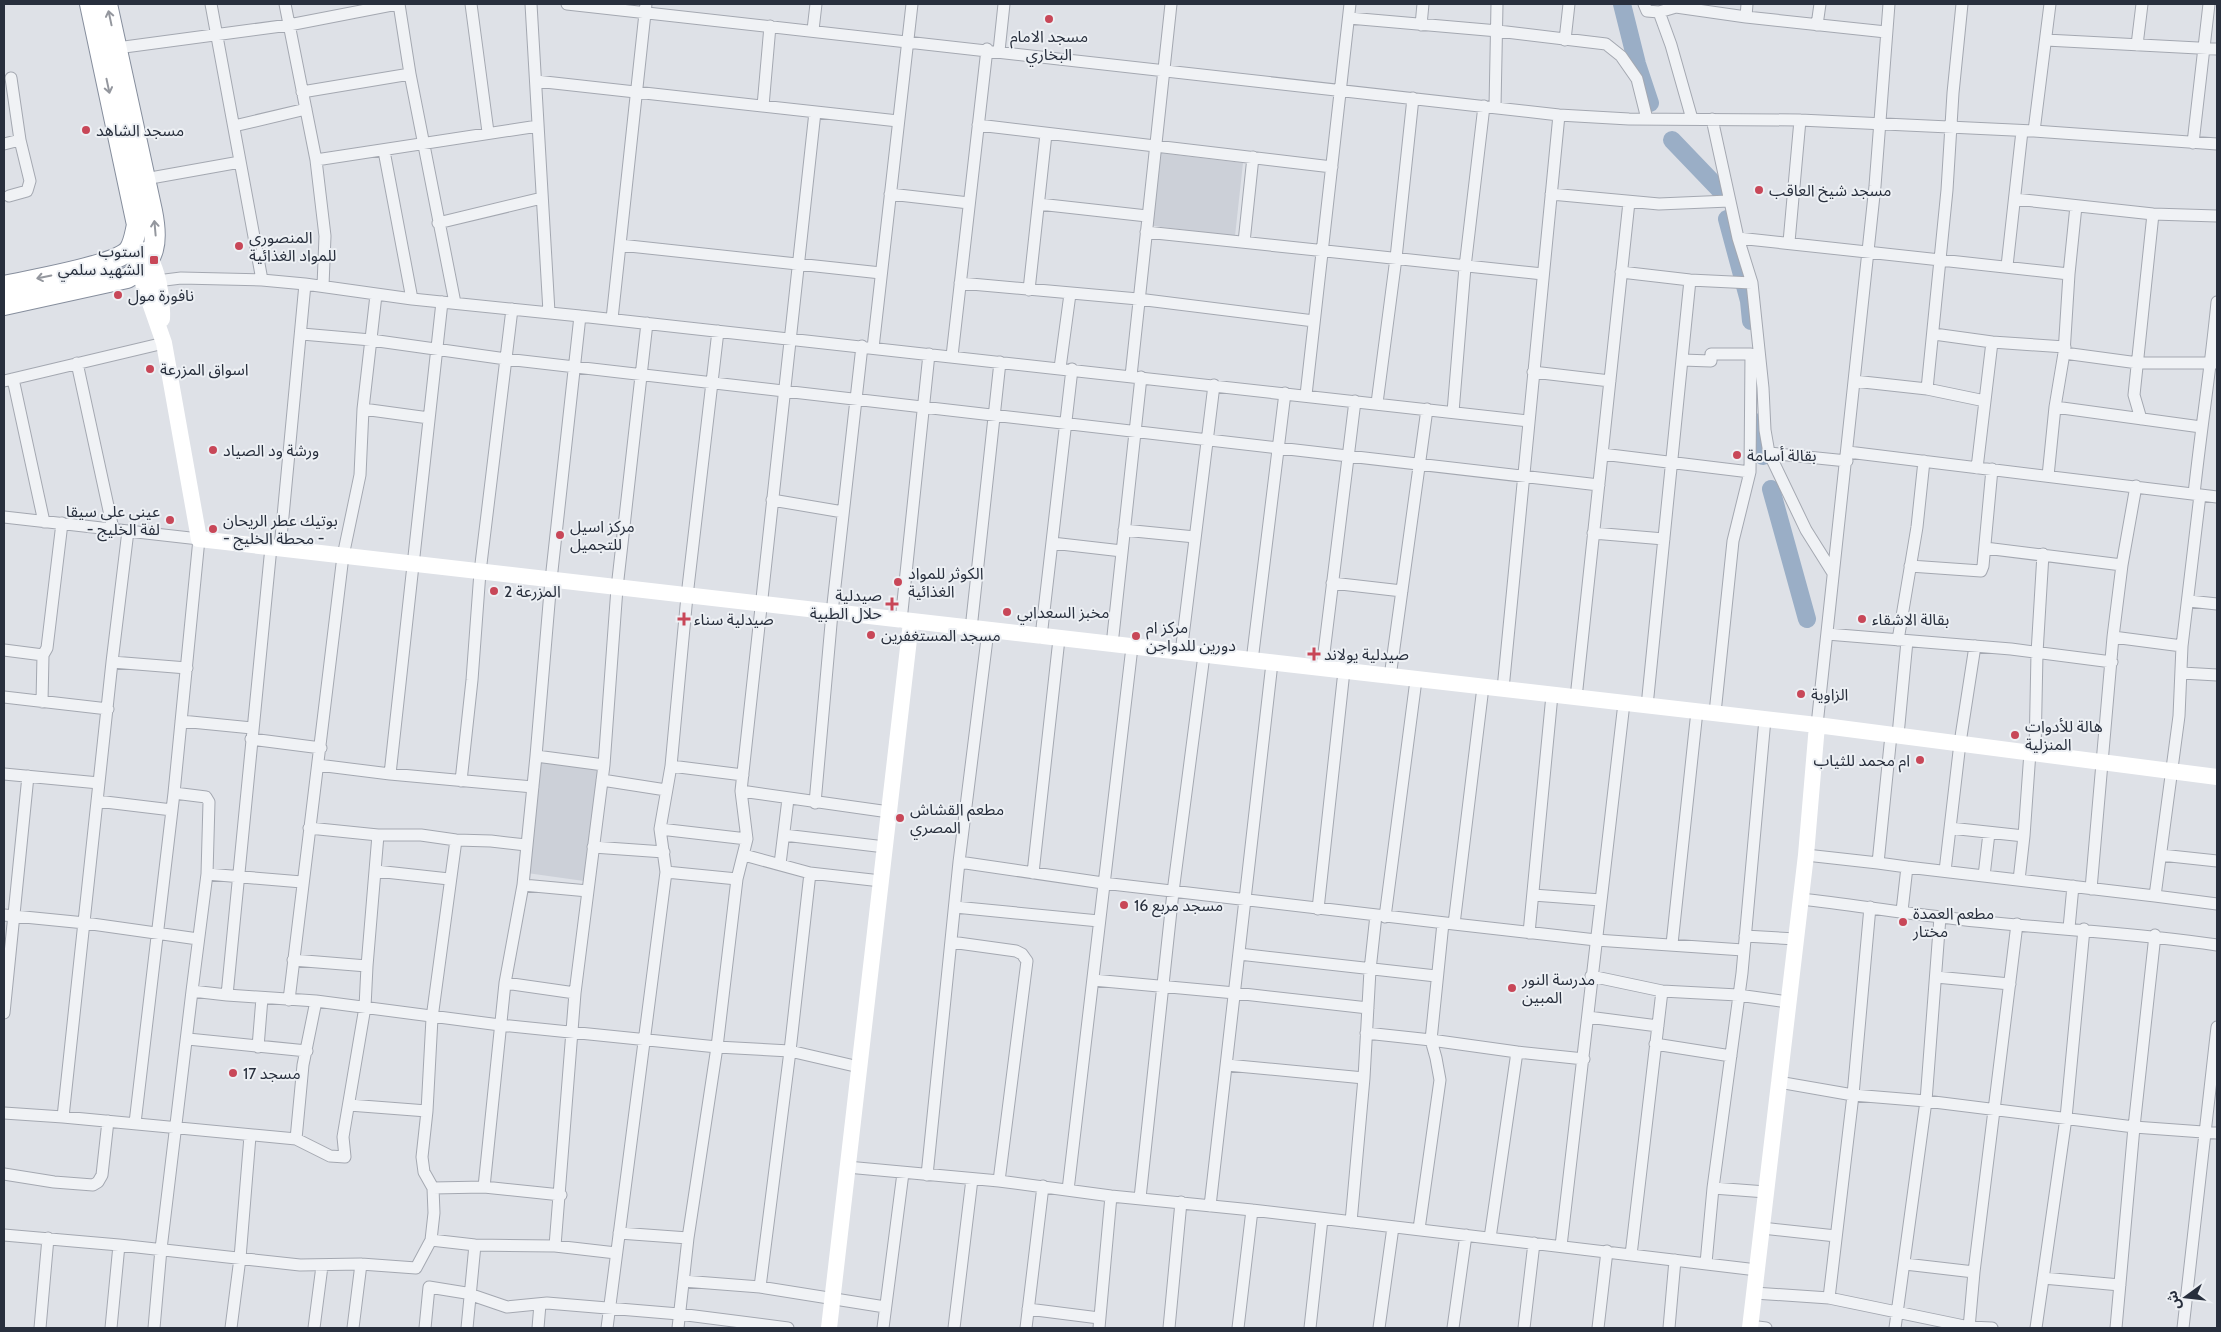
<svg xmlns="http://www.w3.org/2000/svg" width="2221" height="1332" font-family="Cabin,'Noto Sans Arabic',sans-serif">
	<style>
		.built { fill: #ccd0d8 }
		.lines { fill: none; stroke-linecap: round; stroke-linejoin: round }
		.river { stroke: #9aaec6; stroke-width: 18 }
		.street-casing { stroke: #a4a8b1; stroke-width: 13 }
		.highway-casing { stroke: #868e9d; stroke-width: 22 }
		.street { stroke: #f0f2f5; stroke-width: 11 }
		.secondary { stroke: #fff; stroke-width: 16 }
		.highway { stroke: #fff; stroke-width: 20 }
		.oneway { stroke: #94979e }
		.poi-dot { fill: #c84758; stroke: #edf0f4; stroke-width: 2 }
		.labels { text-anchor: middle; stroke-width: 4; stroke-linejoin: round; paint-order: stroke }
		.poi-label { font-size: 16px; fill: #282f3d; stroke: #edf0f4; text-anchor: start }
	</style>
	<rect width="100%" height="100%" fill="#dee1e7"/>
	<path class="built" d="M1161 153 1243 163 1235 236 1153 226Z
		M542 761 599 768 584 881 527 873Z"/>
	<g class="lines">
		<path class="river" d="M1622 4 1637 64 1650 103
			M1672 140 1719 189
			M1727 219 1749 301 1751 321
			M1760 422 1763 456
			M1771 489 1807 619"/>
		<defs>
			<path id="street" d="M211 4 262 280
				M285 4 316 160 325 236 323 286
				M399 4 410 74 455 303
				M471 4 488 132
				M531 4 549 312
				M567 4 1559 115 1629 119 1800 120 2034 131 2217 144
				M1644 4 1647 11 1659 12 1676 7 1746 17 1886 32
				M1659 12 1671 45 1692 119
				M1746 17 1747 4
				M1349 18 1498 31 1606 44 1621 56 1637 79 1647 119
				M1421 25 1423 4
				M1817 25 1820 4
				M813 30 816 4
				M1565 40 1569 4
				M2046 40 2217 49
				M2137 45 2142 4
				M117 48 289 25 397 4
				M999 51 1004 4
				M536 81 898 121
				M302 92 410 74
				M763 106 770 26
				M1495 107 1497 4
				M1712 119 1738 238 1752 283 1763 388 1765 430 1769 453 1806 530 1833 573
				M978 125 1332 167
				M234 126 306 109
				M2034 131 2050 4
				M2193 143 2209 4
				M4 144 20 140 11 78
				M384 151 412 299
				M316 160 538 126
				M145 179 240 162
				M890 194 969 203
				M1551 194 1659 204 1729 201
				M9 196 27 191 30 181 20 140
				M2015 199 2153 214 2217 216
				M1039 204 1147 216
				M438 223 542 198
				M1146 232 1543 274
				M1738 238 2069 274
				M1244 242 1253 157
				M1789 242 1800 120
				M620 245 881 273
				M2007 266 2022 131
				M1621 272 1690 280 1752 283
				M157 281 181 278 262 280 305 284 412 299 580 316 1529 421
				M960 283 1138 299 1314 321
				M1029 290 1046 134
				M612 319 646 4
				M302 334 371 340 506 359 1599 485
				M1934 334 1992 342 1977 468
				M1992 342 2065 347
				M873 348 912 4
				M2064 353 2138 363H2217
				M952 356 987 49
				M1682 360 1711 361V354H1751L1750 472 1733 541 1715 713
				M77 363 113 529
				M1060 368 1070 294
				M1533 372 1610 381
				M1131 376 1171 4
				M13 379 44 522
				M4 381 164 343
				M1854 381 1927 389 1947 190 1953 93 1962 4
				M1927 389 1985 401
				M1306 395 1350 4
				M1377 403 1396 258 1413 98
				M2055 407 2201 427
				M363 409 429 418
				M1453 412 1465 267 1484 106
				M2141 419 2134 395 2153 214
				M1848 452 2217 497
				M1769 453 1847 461
				M1602 454 1750 472
				M2048 476 2055 407 2064 353 2069 274 2076 206
				M2136 486 2122 565 2113 637 2182 646
				M2194 494C2201 429 2211 366 2217 302
				M2200 495 2182 646 2179 716 2155 896 2217 904
				M772 500 843 512
				M4 517 199 539 174 793 135 1123
				M1124 530 1195 537
				M1593 533 1664 539
				M1052 543 1122 551
				M280 548 305 284
				M1985 548 2122 565
				M1910 566 1981 571 1983 566 1992 469
				M1332 583 1402 591
				M2189 601 2217 604
				M901 621 929 354
				M971 629 1000 362
				M1827 634 2011 649 2112 662
				M1041 637 1072 369
				M1898 640 1917 527 1924 461
				M1112 645 1141 377
				M4 650 43 655
				M1181 653 1214 385
				M1252 661 1285 393
				M112 662 187 668
				M1322 669 1355 401
				M2182 673 2217 675
				M1390 677 1427 409
				M1483 687 1454 924 1596 940 1743 950
				M1503 689 1559 115
				M4 697 108 709
				M1576 698 1629 202
				M42 702 43 655 47 648 62 523
				M1647 706 1690 280
				M181 721 252 728
				M1817 725 1875 186 1889 4
				M1891 735 1878 863 1907 867 1902 911
				M1898 735 1907 641
				M251 739 321 748
				M2035 753 2037 653 2043 554
				M536 756 604 765
				M318 765 390 774 533 787
				M671 766 743 775
				M4 774 99 783
				M390 774 442 302
				M602 780 666 790
				M461 781 472 680 480 572 512 309
				M741 791 889 812
				M174 793 206 797 209 802 207 874 192 991
				M97 801 172 810
				M815 803 832 613 862 346
				M309 828 378 835H421L456 840 491 841 526 845
				M1950 828 2024 836 2030 752
				M660 829 747 839
				M784 835 885 847
				M593 847 664 852
				M744 855 810 873 881 881
				M1806 855 1878 863
				M2161 855 2217 861
				M959 862 1103 883 1454 924
				M780 864 788 799
				M1907 867 2155 896
				M376 871 449 879
				M1945 871 1960 743 1975 646
				M666 872 737 879
				M1033 873 1059 639
				M207 874 302 882
				M1984 876 1989 833
				M2019 880 2024 836
				M523 885 588 891
				M2091 889 2113 637
				M1533 895 1601 900
				M1801 899C1848 904 1894 912 1941 917 2033 929 2125 931 2217 945
				M955 907 1099 921
				M1318 909 1344 671
				M4 915 85 923 198 939
				M1385 917 1416 680
				M2069 928 2073 886
				M1529 933 1552 695
				M1745 936 1796 939
				M951 942 1016 951 1022 954 1027 961 999 1181
				M1672 944 1697 711
				M1239 954 1436 976
				M293 960 367 966
				M1591 976 1662 991 1738 995 1788 1002
				M1936 977 2010 984
				M1093 980 1235 993 1368 1008
				M505 983 575 993
				M227 995 316 1001 500 1025 717 1047 790 1051 859 1067
				M289 1000 343 556 360 475 363 409 376 295
				M4 1013 28 776
				M1588 1017 1658 1026
				M1366 1033 1431 1040 1443 923
				M188 1039 307 1051
				M1655 1044 1731 1056
				M258 1047 262 998
				M1227 1065 1364 1078
				M1778 1082 1853 1095 1926 1101 2134 1127 2217 1133
				M349 1105 427 1111
				M4 1113 63 1117 296 1139 330 1156 345 1157 343 1137 365 1007 367 966 378 835
				M63 1117 112 662 128 531
				M296 1139 303 1065 316 1001
				M847 1167 999 1181 1111 1196 1252 1210 1757 1270
				M4 1174 54 1182 93 1185 98 1182 102 1175 108 1121
				M927 1175 959 862 988 631
				M484 1187 505 983 523 885 536 756 551 580 580 316
				M433 1188 424 1172 422 1157 427 1111 432 1018 456 840
				M1713 1188 1766 1192
				M1068 1190 1132 647
				M1140 1198 1173 892 1204 655
				M1210 1206 1272 663
				M1351 1222 1364 1078 1370 970 1376 915
				M1762 1228 1836 1236
				M1419 1229 1440 1080 1436 1058 1431 1040 1517 1052
				M619 1233 688 1238
				M4 1235 119 1245 111 1328
				M1490 1238 1517 1052 1584 1059
				M431 1240 475 1245 555 1246 616 1253
				M119 1245 300 1265 361 1264 416 1268 431 1240 434 1213 433 1188 484 1187 561 1195
				M555 1246 575 993 604 765 617 588 647 323
				M1561 1246 1624 703
				M1631 1255 1662 991
				M1706 1263 1713 1188 1742 973 1765 719
				M1905 1264 1974 1272
				M2043 1278 2120 1285
				M683 1281 760 1287 885 1307
				M760 1287 790 1051 810 873
				M1754 1293 1829 1298 1969 1327 1992 1328
				M1829 1298 1853 1095 1870 907
				M1028 1309 1099 1318
				M1750 1326 1766 1328
				M40 1328 48 1238
				M154 1328 161 1249 192 991 227 995 271 547
				M231 1328 240 1258 250 1136
				M314 1328 322 1266
				M353 1328 361 1264
				M425 1328 429 1287 466 1293 507 1307 547 1303 679 1314 788 1328
				M467 1328 475 1245
				M538 1328 540 1304
				M607 1328 666 872 660 829 671 766 687 596 718 331
				M678 1328 688 1238 717 1047 737 879 747 839 741 791 815 112
				M883 1328 903 1173
				M954 1328 972 1179
				M1026 1328 1043 1186
				M1099 1328 1111 1196
				M1169 1328 1181 1202
				M1238 1328 1252 1210
				M1310 1328 1322 1219
				M1379 1328 1393 1227
				M1453 1328 1466 1235
				M1524 1328 1534 1243
				M1598 1328 1607 1251
				M1669 1328 1675 1260
				M1895 1328 1926 1101 1940 917
				M1969 1328 1974 1272 2017 924
				M2036 1328 2066 1118 2084 929
				M2116 1328 2134 1127 2155 935
				M2183 1328 2217 1027"/>
			<path id="highway" d="M4 286C29 280 114 267 129 250 134 243 135 233 137 225L90 4
				M4 305 127 278C157 262 158 241 152 211L107 4"/>
		</defs>
		<use href="#street" class="street-casing"/>
		<use href="#highway" class="highway-casing"/>
		<use href="#street" class="street"/>
		<path class="secondary" d="M145 250C158 268 163 297 162 319
			M128 251 133 254 164 343 199 539 1817 725 2217 777
			M829 1328 911 622
			M1750 1328 1806 855 1817 725"/>
		<use href="#highway" class="highway"/>
	</g>
	<defs><path id="oneway-shaft" d="M-6 0H5M1.5-3L5.5 0L1.5 3" fill="none" stroke-width="1.6" stroke-linecap="round" stroke-linejoin="round" transform="scale(1.25)"/></defs>
	<g class="oneway">
		<use href="#oneway-shaft" transform="translate(110 18) rotate(-102)"/>
		<use href="#oneway-shaft" transform="translate(108 86) rotate(78)"/>
		<use href="#oneway-shaft" transform="translate(155 228) rotate(-95)"/>
		<use href="#oneway-shaft" transform="translate(44 277) rotate(168)"/>
	</g>
	<g class="poi-dot">
		<circle cx="1049" cy="19" r="5"/>
		<circle cx="86" cy="130" r="5"/>
		<circle cx="1759" cy="190" r="5"/>
		<circle cx="239" cy="246" r="5"/>
		<rect x="149" y="255" width="10" height="10" rx="2.5"/>
		<circle cx="118" cy="295" r="5"/>
		<circle cx="150" cy="369" r="5"/>
		<circle cx="213" cy="450" r="5"/>
		<circle cx="1737" cy="455" r="5"/>
		<circle cx="170" cy="520" r="5"/>
		<circle cx="213" cy="529" r="5"/>
		<circle cx="560" cy="535" r="5"/>
		<circle cx="898" cy="582" r="5"/>
		<circle cx="494" cy="591" r="5"/>
		<path d="M889.5 596.5h5v5h5v5h-5v5h-5v-5h-5v-5h5z"/>
		<circle cx="1007" cy="612" r="5"/>
		<path d="M681.5 611.5h5v5h5v5h-5v5h-5v-5h-5v-5h5z"/>
		<circle cx="1862" cy="619" r="5"/>
		<circle cx="871" cy="635" r="5"/>
		<circle cx="1136" cy="636" r="5"/>
		<path d="M1311.5 646.5h5v5h5v5h-5v5h-5v-5h-5v-5h5z"/>
		<circle cx="1801" cy="694" r="5"/>
		<circle cx="2015" cy="735" r="5"/>
		<circle cx="1920" cy="760" r="5"/>
		<circle cx="900" cy="818" r="5"/>
		<circle cx="1124" cy="905" r="5"/>
		<circle cx="1903" cy="922" r="5"/>
		<circle cx="1512" cy="988" r="5"/>
		<circle cx="233" cy="1073" r="5"/>
	</g>
	<g class="labels">
		<g class="poi-label">
			<text x="1049" y="42" text-anchor="middle">مسجد الامام<tspan x="1049" dy="18">البخاري</tspan></text>
			<text x="96" y="136">مسجد الشاهد</text>
			<text x="1769" y="196">مسجد شيخ العاقب</text>
			<text x="249" y="243">المنصوري<tspan x="249" dy="18">للمواد الغذائية</tspan></text>
			<text x="144" y="257" text-anchor="end">استوب<tspan x="144" dy="18">الشهيد سلمي</tspan></text>
			<text x="128" y="301">نافورة مول</text>
			<text x="160" y="375">اسواق المزرعة</text>
			<text x="223" y="456">ورشة ود الصياد</text>
			<text x="1747" y="461">بقالة أسامة</text>
			<text x="160" y="517" text-anchor="end">عيني على سيقا<tspan x="160" dy="18">- لفة الخليج</tspan></text>
			<text x="223" y="526">بوتيك عطر الريحان<tspan x="223" dy="18">- محطة الخليج -</tspan></text>
			<text x="570" y="532">مركز اسيل<tspan x="570" dy="18">للتجميل</tspan></text>
			<text x="908" y="579">الكوثر للمواد<tspan x="908" dy="18">الغذائية</tspan></text>
			<text x="504" y="597">المزرعة 2</text>
			<text x="882" y="601" text-anchor="end">صيدلية<tspan x="882" dy="18">حلال الطبية</tspan></text>
			<text x="1017" y="618">مخبز السعدابي</text>
			<text x="694" y="625">صيدلية سناء</text>
			<text x="1872" y="625">بقالة الاشقاء</text>
			<text x="1146" y="633">مركز ام<tspan x="1146" dy="18">دورين للدواجن</tspan></text>
			<text x="881" y="641">مسجد المستغفرين</text>
			<text x="1324" y="660">صيدلية يولاند</text>
			<text x="1811" y="700">الزاوية</text>
			<text x="2025" y="732">هالة للأدوات<tspan x="2025" dy="18">المنزلية</tspan></text>
			<text x="1910" y="766" text-anchor="end">ام محمد للثياب</text>
			<text x="910" y="815">مطعم القشاش<tspan x="910" dy="18">المصري</tspan></text>
			<text x="1134" y="911">مسجد مربع 16</text>
			<text x="1913" y="919">مطعم العمدة<tspan x="1913" dy="18">مختار</tspan></text>
			<text x="1522" y="985">مدرسة النور<tspan x="1522" dy="18">المبين</tspan></text>
			<text x="243" y="1079">مسجد 17</text>
		</g>
	</g>
	<rect width="2221" height="1332" fill="none" stroke="#282f3d" stroke-width="10"/>
	<g transform="translate(2186 1297) rotate(255)" stroke="#edf0f4" stroke-width="4" paint-order="stroke">
	<path d="M0-4L9 19L0 12L-9 19Z" fill="#282f3d"/>
	<text y="-8" font-size="14" font-weight="bold" text-anchor="middle" fill="#282f3d">ش</text>
	</g>
</svg>
